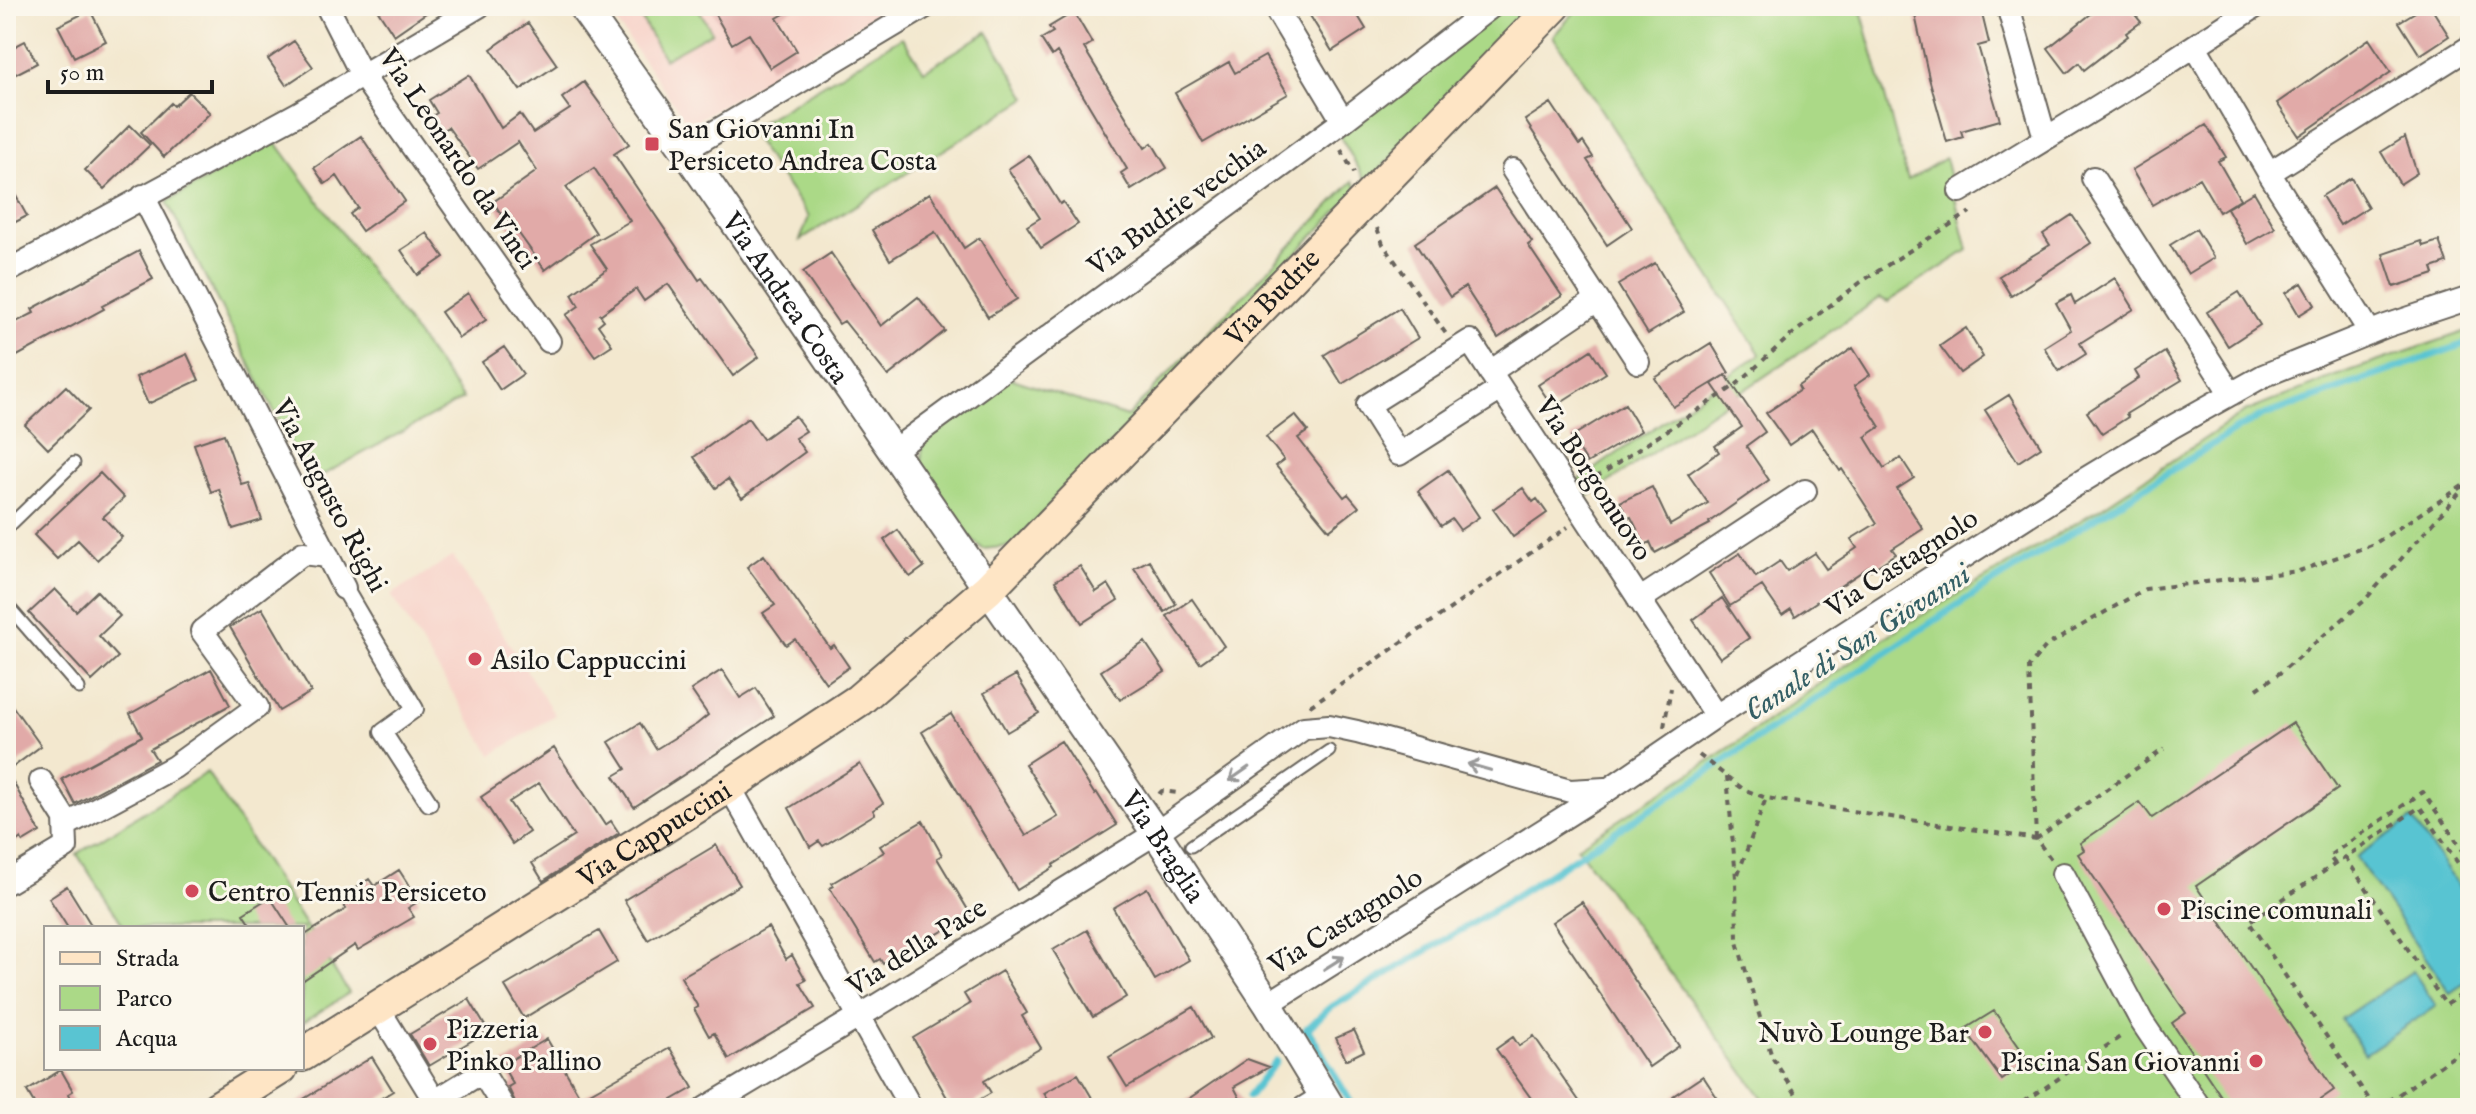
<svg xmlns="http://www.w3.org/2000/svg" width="2476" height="1114" font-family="'IM FELL English',serif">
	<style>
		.built { fill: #f7d1c8 }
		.green { fill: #abd987; stroke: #647a52; stroke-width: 2 }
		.water { fill: #59c4d2; stroke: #3a7077; stroke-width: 2 }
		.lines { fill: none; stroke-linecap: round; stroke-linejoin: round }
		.stream { stroke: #59c4d2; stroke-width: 7 }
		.building { fill: #e1aaa8 }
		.service-casing { stroke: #67635b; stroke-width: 15 }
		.pedestrian-casing { stroke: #67635b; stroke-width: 20 }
		.minor-casing { stroke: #67635b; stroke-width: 26 }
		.tertiary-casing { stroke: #67635b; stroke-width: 32 }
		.secondary-casing { stroke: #67635b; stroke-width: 36 }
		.path { stroke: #67635b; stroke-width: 4; stroke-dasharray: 6 6; stroke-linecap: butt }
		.service { stroke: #fff; stroke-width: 11 }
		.pedestrian { stroke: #fff; stroke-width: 16 }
		.minor { stroke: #fff; stroke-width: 22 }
		.tertiary { stroke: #fff; stroke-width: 28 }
		.secondary { stroke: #fee5c5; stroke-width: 32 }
		.oneway { stroke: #999 }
		.poi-dot { fill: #d1495b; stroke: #fbf7ec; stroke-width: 3 }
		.labels { text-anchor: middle; stroke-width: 6; stroke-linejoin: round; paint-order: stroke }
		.poi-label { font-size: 28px; fill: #1c1c1c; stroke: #fbf7ec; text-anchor: start }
		.street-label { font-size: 28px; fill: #1c1c1c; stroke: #fbf7ec }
		.water-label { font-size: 30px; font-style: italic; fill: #345f65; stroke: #fbf7ec }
	</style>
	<rect width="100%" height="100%" fill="#fbf7ec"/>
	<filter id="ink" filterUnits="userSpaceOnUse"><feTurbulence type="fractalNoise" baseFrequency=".0125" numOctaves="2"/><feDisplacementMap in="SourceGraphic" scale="16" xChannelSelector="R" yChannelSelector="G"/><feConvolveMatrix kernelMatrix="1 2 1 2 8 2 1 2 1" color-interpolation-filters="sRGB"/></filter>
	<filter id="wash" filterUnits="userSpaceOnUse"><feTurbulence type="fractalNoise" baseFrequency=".006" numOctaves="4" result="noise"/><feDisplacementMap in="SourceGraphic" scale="32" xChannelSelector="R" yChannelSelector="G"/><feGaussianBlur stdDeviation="1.8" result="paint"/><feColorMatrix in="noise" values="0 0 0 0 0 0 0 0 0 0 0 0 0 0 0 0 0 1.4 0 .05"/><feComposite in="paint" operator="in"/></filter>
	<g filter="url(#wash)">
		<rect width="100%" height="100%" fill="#f3e8cf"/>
		<path class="built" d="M605 6H891L697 120 684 118Z
			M453 556 555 715 492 755 391 595Z"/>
		<path class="green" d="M634 6H697L712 32 664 59Z
			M1506 6H1537L1367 183 1340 136Z
			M1580 6H1860L1908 180 1945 158 1968 250 1888 302 1880 298 1587 497 1576 482 1760 354 1553 36Z
			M987 32 1027 98 800 240 809 217 748 130 902 37 924 71Z
			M275 141 463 399 310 482 167 202Z
			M1353 181 1358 190 1011 546 983 549C966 536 929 488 923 468 919 455 923 443 930 432L1004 376 1127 417Z
			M2470 330V1108H1770L1577 847 1732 746 1893 632 1991 575 2102 507 2245 412 2335 376Z
			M207 772 349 993 302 1023V928H125L77 854Z"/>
		<path class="water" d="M2412 819 2470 903V979L2450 993 2356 857Z
			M2413 971 2436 1006 2365 1054 2341 1019Z"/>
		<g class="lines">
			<path class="stream" d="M1307 1028 1354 1108
				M1300 1036 1328 1009 1481 918 1677 792 1979 591 2237 429 2262 416 2470 342
				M1249 1096 1276 1061"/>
		</g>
		<g id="blocks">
			<path class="building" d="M375 6H436L394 35Z
				M710 6H798L777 18 797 51 770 68 749 34 732 44Z
				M1304 6H1352L1366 29 1332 51Z
				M1913 6H1980L1989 43 1978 46 2000 120 1961 131 1963 137 1947 142 1929 78Z
				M2101 6H2128L2141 22 2126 33 2128 36 2084 70 2079 63 2067 73 2048 48Z
				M2425 6H2430L2449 36 2420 55 2399 22Z
				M90 10 106 41 74 57 58 26Z
				M1074 12 1092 43 1084 48 1145 148 1152 143 1167 168 1131 190 1121 173 1127 169 1057 52 1052 56 1041 39 1053 32 1049 27Z
				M528 23 557 65 520 90 491 49Z
				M2369 39 2391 72 2299 136 2277 103Z
				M25 41 37 63 6 79V51Z
				M294 41 313 67 286 85 268 59Z
				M1265 56 1288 94 1203 143 1175 93 1229 62 1235 73Z
				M469 75 501 128 520 114 533 133 570 109 562 98 584 82 629 144 614 154 699 280 702 278 759 357 733 376 668 284 644 301 636 289 600 315 604 320 598 325 612 345 595 356 566 315 579 306 572 294 607 269 590 244 630 221 594 168 566 187 596 233 545 270 515 228 512 230 493 202 537 171 518 142 478 169 448 127 441 131 432 116 437 113 429 100Z
				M189 92 210 113 164 157 141 132 171 103 174 106Z
				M1551 103 1579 145 1583 142 1593 157 1587 160 1591 166 1632 228 1607 245 1525 120Z
				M130 125 150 145 104 189 85 170Z
				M2206 125 2226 157 2218 161 2240 199 2219 212 2199 178 2152 205 2132 170Z
				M361 136 405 201 362 231 350 214 358 208 337 176 325 184 314 168Z
				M2405 137 2417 173 2400 184 2381 152Z
				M1029 155 1060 204 1063 202 1078 224 1041 248 1027 226 1040 218 1008 169Z
				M6 178 27 216 6 227Z
				M2351 178 2368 207 2340 225 2322 196Z
				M1495 188 1532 242 1528 245 1562 296 1498 338 1465 287 1450 297 1415 243Z
				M2254 192 2275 228 2247 244 2227 208Z
				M930 193 964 248 979 238 1017 299 988 317 935 232 890 260 872 230Z
				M2072 215 2091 243 2011 296 1999 276 2050 245 2043 234Z
				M2196 229 2214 258 2188 274 2170 245Z
				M427 233 444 257 418 275 401 250Z
				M2421 241 2423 246 2439 241 2447 263 2432 268 2434 274 2394 287 2383 254Z
				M139 251 153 279 102 306 104 309 6 362V327L34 313 32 309Z
				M831 253 881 326 918 297 945 331 888 376 844 321 839 324 803 272Z
				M1655 263 1684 312 1648 334 1618 285Z
				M2115 278 2134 309 2080 343 2086 354 2059 371 2044 347 2071 330 2056 303 2071 295 2075 304Z
				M2302 283 2315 305 2299 315 2286 293Z
				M2239 292 2260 325 2228 346 2207 312Z
				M468 293 486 320 459 338 441 312Z
				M1400 308 1418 338 1342 384 1324 355Z
				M1966 328 1983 357 1960 373 1940 346Z
				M1711 343 1729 373 1673 407 1655 378Z
				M504 347 523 374 500 390 482 362Z
				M1853 348 1870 375 1854 386 1880 427 1865 437 1884 468 1901 458 1914 478 1897 489 1923 529 1892 549 1896 554 1871 570 1869 567 1795 616 1791 609 1782 615 1762 586 1730 606 1709 573 1740 553 1756 577 1780 561 1787 571 1815 553 1826 569 1857 548 1851 539 1877 523 1842 469 1840 471 1812 429 1789 445 1766 413 1800 390 1798 386Z
				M1591 350 1606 373 1553 407 1538 385Z
				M2165 352 2182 380 2126 414 2128 417 2102 434 2087 412 2139 378 2135 371Z
				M187 354 199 380 148 404 136 377Z
				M1726 375 1765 432 1746 446 1769 480 1709 522 1710 524 1655 553 1650 542 1645 545 1631 517 1628 518 1620 502 1652 487 1670 525 1708 503 1688 474 1719 452 1715 446 1742 427 1712 384Z
				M66 386 89 410 48 449 25 425Z
				M2009 395 2041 447 2018 462 1985 410Z
				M1625 404 1641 431 1587 463 1571 437Z
				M1295 415 1308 431 1298 438 1344 497 1348 494 1359 507 1329 530 1276 466 1284 460 1266 437Z
				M795 416 806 431 795 438 805 452 742 498 728 479 716 488 694 457 748 418 763 439Z
				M224 434 242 485 249 483 262 520 233 529 219 489 211 492 194 444Z
				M1448 470 1479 517 1460 530 1452 519 1441 526 1418 491Z
				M100 473 124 498 103 517 122 537 97 560 78 540 57 559 34 535Z
				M1523 488 1533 502 1537 499 1547 513 1513 537 1493 509Z
				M898 530 924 567 910 577 884 540Z
				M764 555 830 648 834 645 849 667 826 683 795 639 786 645 763 613 775 605 747 567Z
				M1149 560 1176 604 1165 612 1134 568Z
				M1080 566 1096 592 1108 584 1118 600 1082 623 1055 581Z
				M55 589 76 611 97 591 120 616 99 636 118 657 92 681 29 613Z
				M1722 598 1749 638 1720 658 1693 620Z
				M1192 599 1224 646 1200 663 1167 616Z
				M262 608 311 692 279 711 230 627Z
				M1145 642 1165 672 1120 700 1101 671Z
				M211 669 230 705 150 749 157 760 75 804 62 779 142 736 130 714Z
				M722 670 740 698 756 688 774 716 634 807 614 776 626 769 609 742 640 723 656 749 697 724 708 715 691 690Z
				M1016 675 1039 713 1007 732 984 693Z
				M6 697 41 746 13 767 6 757Z
				M951 714 1026 836 1058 817 1025 764 1061 741 1095 795 1097 793 1117 825 1053 865 1054 867 1017 890 922 732Z
				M2293 723 2338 789 2196 886 2334 1090 2308 1108H2229L2172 1023 2186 1013 2078 854 2084 850 2080 843 2140 802 2152 818Z
				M554 748 605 825 611 821 619 833 543 881 532 863 574 836 539 783 509 802 529 832 512 844 481 797Z
				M860 764 883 803 873 810 875 814 823 846 819 841 810 847 789 808Z
				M6 769 40 832 23 842 21 838 6 849Z
				M923 821 942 855 937 858 971 915 932 937 931 935 883 964 880 959 875 962 830 888 834 886 832 883 884 852 880 846Z
				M716 845 740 885 648 940 624 900Z
				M399 870 419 901 408 908 414 917 358 950 355 945 302 981V937L346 909 339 899 369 879 374 886Z
				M67 886 93 928H68L49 898Z
				M1147 888 1189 960 1155 980 1113 908Z
				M270 897 290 928H252L243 914Z
				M1582 902 1679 1046 1649 1067 1552 922Z
				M768 927 786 959 792 955 806 980 800 983 815 1008 729 1059 714 1033 709 1036 694 1009 698 1007 681 977Z
				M1087 930 1126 997 1093 1017 1053 950Z
				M599 931 617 962 524 1018 505 986Z
				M1002 971 1027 1013 1022 1016 1041 1048 984 1081 991 1093 965 1108H953L913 1038 970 1004 964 994Z
				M469 999 488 1031 429 1066 410 1034Z
				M1194 1007 1211 1038 1127 1087 1109 1057Z
				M1994 1011 2029 1061 2002 1080 1965 1029Z
				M1354 1030 1364 1051 1346 1060 1336 1038Z
				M1534 1036 1584 1108H1538L1496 1049 1513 1037 1519 1046Z
				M547 1039 581 1098 670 1048 693 1088 658 1108H518L508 1087 513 1084 502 1065Z
				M372 1057 393 1091 365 1108H289Z
				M1247 1059 1269 1067 1234 1087 1245 1108H1175Z
				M61 1070 73 1091 68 1094 77 1108H37L27 1091Z
				M1078 1074 1098 1108H1053L1044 1093Z
				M1703 1076 1724 1108H1681L1673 1096Z"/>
		</g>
	</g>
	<g filter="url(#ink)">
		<use href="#blocks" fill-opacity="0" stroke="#67635b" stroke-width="2"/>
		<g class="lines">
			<defs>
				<path id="service" d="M6 440V445
					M6 529 74 463
					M6 604 79 688
					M1191 846 1329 751"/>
				<path id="pedestrian" d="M344 588 415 709 383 732 429 803"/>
				<path id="minor" d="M327 6 362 75 549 341
					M1274 6 1343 121
					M2008 6 2045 138
					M2195 46 2269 173 2370 332
					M685 150 926 6
					M1513 170 1638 362
					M2269 173 2470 47
					M2093 178 2231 394
					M1960 191 2156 71 2256 6
					M143 196 344 588
					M6 272 299 113 479 6
					M1490 372 1597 300
					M1501 389 1399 454 1368 405 1470 341 1716 716
					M893 451 1343 121 1492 6
					M1639 600 1805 491
					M729 786 911 1108
					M66 825 174 767 257 707 202 631 303 553 328 556
					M2063 874 2142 1022 2200 1108
					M6 883 66 847 65 819 41 781
					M1268 1004 1609 789 1716 716 2069 489 2170 428 2263 376 2386 326 2470 298
					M378 1008 439 1108
					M435 1101 482 1072 504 1108
					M706 1108 860 1016 1156 833 1304 728 1329 726 1357 732 1570 791 1605 789
					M1304 1108 1323 1096"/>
				<g id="tertiary">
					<path id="s1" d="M582 6 685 150 1156 833 1268 1004 1331 1108"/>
				</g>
				<g id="secondary">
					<path id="s2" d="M302 1055 729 786 859 700 988 589 1554 6"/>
					<path d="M217 1108 281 1068"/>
				</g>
			</defs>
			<use href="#service" class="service-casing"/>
			<use href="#pedestrian" class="pedestrian-casing"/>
			<use href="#minor" class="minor-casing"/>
			<use href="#tertiary" class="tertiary-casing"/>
			<use href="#secondary" class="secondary-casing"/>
			<path class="path" d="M1341 150 1354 173
				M1377 228 1383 244 1446 334
				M1586 484 1736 385 1790 336 1861 282 1970 212
				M2257 689 2281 672 2364 601 2470 481
				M1310 706 1568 527
				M1664 727 1671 688
				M1699 755 1743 789 1766 798 2036 839 2051 859
				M1727 776 1736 878 1737 942 1772 1057 1805 1108
				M1159 794 1162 791 1177 793
				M2036 839 2029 667 2046 646 2145 589 2299 571 2374 544 2467 483
				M2036 839 2164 749
				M2345 857 2446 1005 2470 989
				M2335 864 2329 856 2423 792 2470 861
				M1738 874 1766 798
				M2015 1108 2123 1035
				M2375 1108 2249 922 2420 807 2470 881
				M2379 1108 2470 1045"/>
			<use href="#service" class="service"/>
			<use href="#pedestrian" class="pedestrian"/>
			<use href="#minor" class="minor"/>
			<use href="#tertiary" class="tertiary"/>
			<use href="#secondary" class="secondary"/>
		</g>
		<defs><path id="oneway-shaft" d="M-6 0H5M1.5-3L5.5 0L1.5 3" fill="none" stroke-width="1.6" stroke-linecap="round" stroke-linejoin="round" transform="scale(2)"/></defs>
		<g class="oneway">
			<use href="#oneway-shaft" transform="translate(1479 767) rotate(-164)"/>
			<use href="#oneway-shaft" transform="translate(1239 774) rotate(145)"/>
			<use href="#oneway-shaft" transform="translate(1334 963) rotate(-32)"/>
		</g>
	</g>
	<g class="poi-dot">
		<rect x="644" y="136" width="16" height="16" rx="4"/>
		<circle cx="475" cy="659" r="8"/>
		<circle cx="192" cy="891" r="8"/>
		<circle cx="2164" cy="909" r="8"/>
		<circle cx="1985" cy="1032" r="8"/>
		<circle cx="430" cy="1044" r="8"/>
		<circle cx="2256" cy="1061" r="8"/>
	</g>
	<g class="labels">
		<g class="poi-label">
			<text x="668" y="138">San Giovanni In<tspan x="668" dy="32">Persiceto Andrea Costa</tspan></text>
			<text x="491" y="669">Asilo Cappuccini</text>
			<text x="208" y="901">Centro Tennis Persiceto</text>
			<text x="2180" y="919">Piscine comunali</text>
			<text x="446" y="1038">Pizzeria<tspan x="446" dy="32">Pinko Pallino</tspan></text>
			<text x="1969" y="1042" text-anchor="end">Nuvò Lounge Bar</text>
			<text x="2240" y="1071" text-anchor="end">Piscina San Giovanni</text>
		</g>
		<g class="street-label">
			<text transform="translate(459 158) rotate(56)" y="10">Via Leonardo da Vinci</text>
			<text transform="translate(1176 206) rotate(-36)" y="10">Via Budrie vecchia</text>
			<text dy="10" stroke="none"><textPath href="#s1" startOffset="356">Via Andrea Costa</textPath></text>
			<text dy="10" stroke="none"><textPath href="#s2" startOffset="1238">Via Budrie</textPath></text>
			<text transform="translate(1595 478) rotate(57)" y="10">Via Borgonuovo</text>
			<text transform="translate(331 495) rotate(62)" y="10">Via Augusto Righi</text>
			<text transform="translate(1901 562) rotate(-33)" y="10">Via Castagnolo</text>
			<text dy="10" stroke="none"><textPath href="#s2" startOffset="416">Via Cappuccini</textPath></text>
			<text dy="10" stroke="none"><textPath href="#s1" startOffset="1022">Via Braglia</textPath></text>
			<text transform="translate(1345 920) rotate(-32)" y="10">Via Castagnolo</text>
			<text transform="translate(916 946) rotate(-32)" y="10">Via della Pace</text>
		</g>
		<g class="water-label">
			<text transform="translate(1857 642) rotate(-33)" y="10">Canale di San Giovanni</text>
		</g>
	</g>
	<rect width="2476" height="1114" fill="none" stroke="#fbf7ec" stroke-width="32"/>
	<rect x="44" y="926" width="260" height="144" fill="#fbf7ec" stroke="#a29f99" stroke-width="2"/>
	<rect x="60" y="952" width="40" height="12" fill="#fee5c5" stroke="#a29f99" stroke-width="2"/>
	<text x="116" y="966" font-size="24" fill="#1c1c1c">Strada</text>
	<rect x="60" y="986" width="40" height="24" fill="#abd987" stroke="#a29f99" stroke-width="2"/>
	<text x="116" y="1006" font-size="24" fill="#1c1c1c">Parco</text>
	<rect x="60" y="1026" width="40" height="24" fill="#59c4d2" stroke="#a29f99" stroke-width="2"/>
	<text x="116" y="1046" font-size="24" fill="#1c1c1c">Acqua</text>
	<path d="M48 80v12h164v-12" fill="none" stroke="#1c1c1c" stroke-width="4"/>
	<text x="60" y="80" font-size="24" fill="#1c1c1c" stroke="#fbf7ec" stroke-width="6" paint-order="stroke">50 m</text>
</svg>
